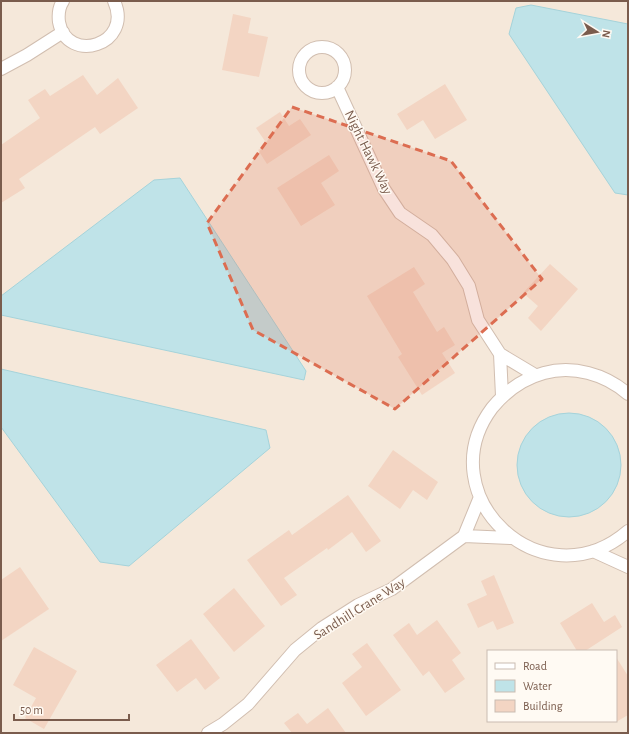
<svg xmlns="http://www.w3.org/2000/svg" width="629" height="734" font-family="'Alegreya Sans',sans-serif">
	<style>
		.residential { fill: #f5e8da; fill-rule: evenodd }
		.water { fill: #bfe3e8; stroke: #a5d3da }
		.building { fill: #f3d5c3 }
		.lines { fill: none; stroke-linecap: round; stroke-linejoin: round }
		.minor-casing { stroke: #d1beb0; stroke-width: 14 }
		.minor { stroke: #fff; stroke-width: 12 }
		.marked { fill: #dc6d51; fill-opacity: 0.2; stroke: #dc6d51; stroke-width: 3; stroke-dasharray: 8 5; stroke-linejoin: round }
		.labels { text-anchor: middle; stroke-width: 3; stroke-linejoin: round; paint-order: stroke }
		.street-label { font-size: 14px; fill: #7a5c4d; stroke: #fffaf3 }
	</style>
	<rect width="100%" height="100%" fill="#fdf6ec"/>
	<path class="residential" d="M1 1H628V733H1ZM488 651H616V721H488Z"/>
	<path class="water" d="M531 5 628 24V195L615 193 509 34 516 8Z
		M180 178 306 371 304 380 1 315V296L154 180Z
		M1 369 266 430 270 448 129 566 100 562 1 427Z
		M517 465a52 52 0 1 1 104 0a52 52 0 1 1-104 0Z"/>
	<path class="building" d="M233 14 251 18 248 33 268 37 259 77 222 70Z
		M83 75 97 95 118 78 138 108 100 134 95 127 19 179 25 188 1 203V145L40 118 28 100 45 89 50 96Z
		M445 84 467 120 435 139 423 120 407 130 397 114Z
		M280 112 289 126 300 119 311 135 267 164 258 150 267 144 256 128Z
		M329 155 339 171 321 183 335 205 301 226 277 188Z
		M550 264 578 289 541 331 528 318 538 306 523 293Z
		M414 267 425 284 413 292 437 332 444 327 455 345 442 353 455 373 422 395 398 357 402 354 367 296Z
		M393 450 438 482 427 500 413 490 400 509 368 486Z
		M348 495 381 541 366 552 352 532 328 550 327 548 284 578 297 595 281 606 247 560 289 530 292 535Z
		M20 567 49 609 1 641V580Z
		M494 575 514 623 497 630 493 621 478 628 467 604 487 595 481 581Z
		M234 588 265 626 234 652 203 614Z
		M592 603 604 622 615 615 622 627 585 651H577L560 623Z
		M437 620 461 653 452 660 465 679 445 693 429 671 423 676 393 635 409 623 417 635Z
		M191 639 220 678 205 690 196 678 177 692 156 665Z
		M367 643 401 690 366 716 342 683 362 667 352 654Z
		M34 647 77 671 44 729 25 718 36 698 13 685Z
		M616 657 628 676V715L616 722Z
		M328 708 346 733H292L284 723 298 713 307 724Z"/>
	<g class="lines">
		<defs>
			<path id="minor" d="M63 1C59 7 58 14 59 22 67 65 134 45 114 1
				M299 70a23 23 0 1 1 46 0a23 23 0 1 1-46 0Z
				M1 69 27 55 63 32
				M337 87 384 189 400 213 432 235 453 260 469 286 478 320 500 354 502 396
				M500 354 535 375
				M628 394C605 374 573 365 544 373 522 379 506 391 492 408 427 495 542 605 628 531
				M464 536 480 497
				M593 551 628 567
				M208 733 223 724 248 704 295 650 322 628 358 605 392 589 464 536 511 538"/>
		</defs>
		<use href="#minor" class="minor-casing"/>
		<use href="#minor" class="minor"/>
	</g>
	<path class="marked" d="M292 107 451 161 542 279 395 409 253 330 207 223Z"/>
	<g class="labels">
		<g class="street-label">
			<text transform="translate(369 152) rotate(64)" y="5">Night Hawk Way</text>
			<text transform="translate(359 608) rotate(-32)" y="5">Sandhill Crane Way</text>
		</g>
	</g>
	<rect width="629" height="734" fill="none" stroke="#7a5c4d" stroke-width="4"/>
	<rect x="487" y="650" width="130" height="72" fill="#fffaf3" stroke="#cabbb1"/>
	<rect x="495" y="663" width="20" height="6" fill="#ffffff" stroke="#cabbb1"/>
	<text x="523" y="670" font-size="12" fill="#7a5c4d">Road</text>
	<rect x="495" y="680" width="20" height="12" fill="#bfe3e8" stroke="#cabbb1"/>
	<text x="523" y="690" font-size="12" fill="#7a5c4d">Water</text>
	<rect x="495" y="700" width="20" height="12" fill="#f3d5c3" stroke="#cabbb1"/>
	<text x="523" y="710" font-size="12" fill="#7a5c4d">Building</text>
	<g transform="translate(597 32) rotate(101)" stroke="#fffaf3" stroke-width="3" paint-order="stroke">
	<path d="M0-3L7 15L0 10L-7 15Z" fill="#7a5c4d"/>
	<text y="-6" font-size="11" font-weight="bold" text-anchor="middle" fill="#7a5c4d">N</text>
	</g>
	<path d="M14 714v6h115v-6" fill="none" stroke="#7a5c4d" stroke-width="2"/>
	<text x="20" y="714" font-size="12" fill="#7a5c4d" stroke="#fffaf3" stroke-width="3" paint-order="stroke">50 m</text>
</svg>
